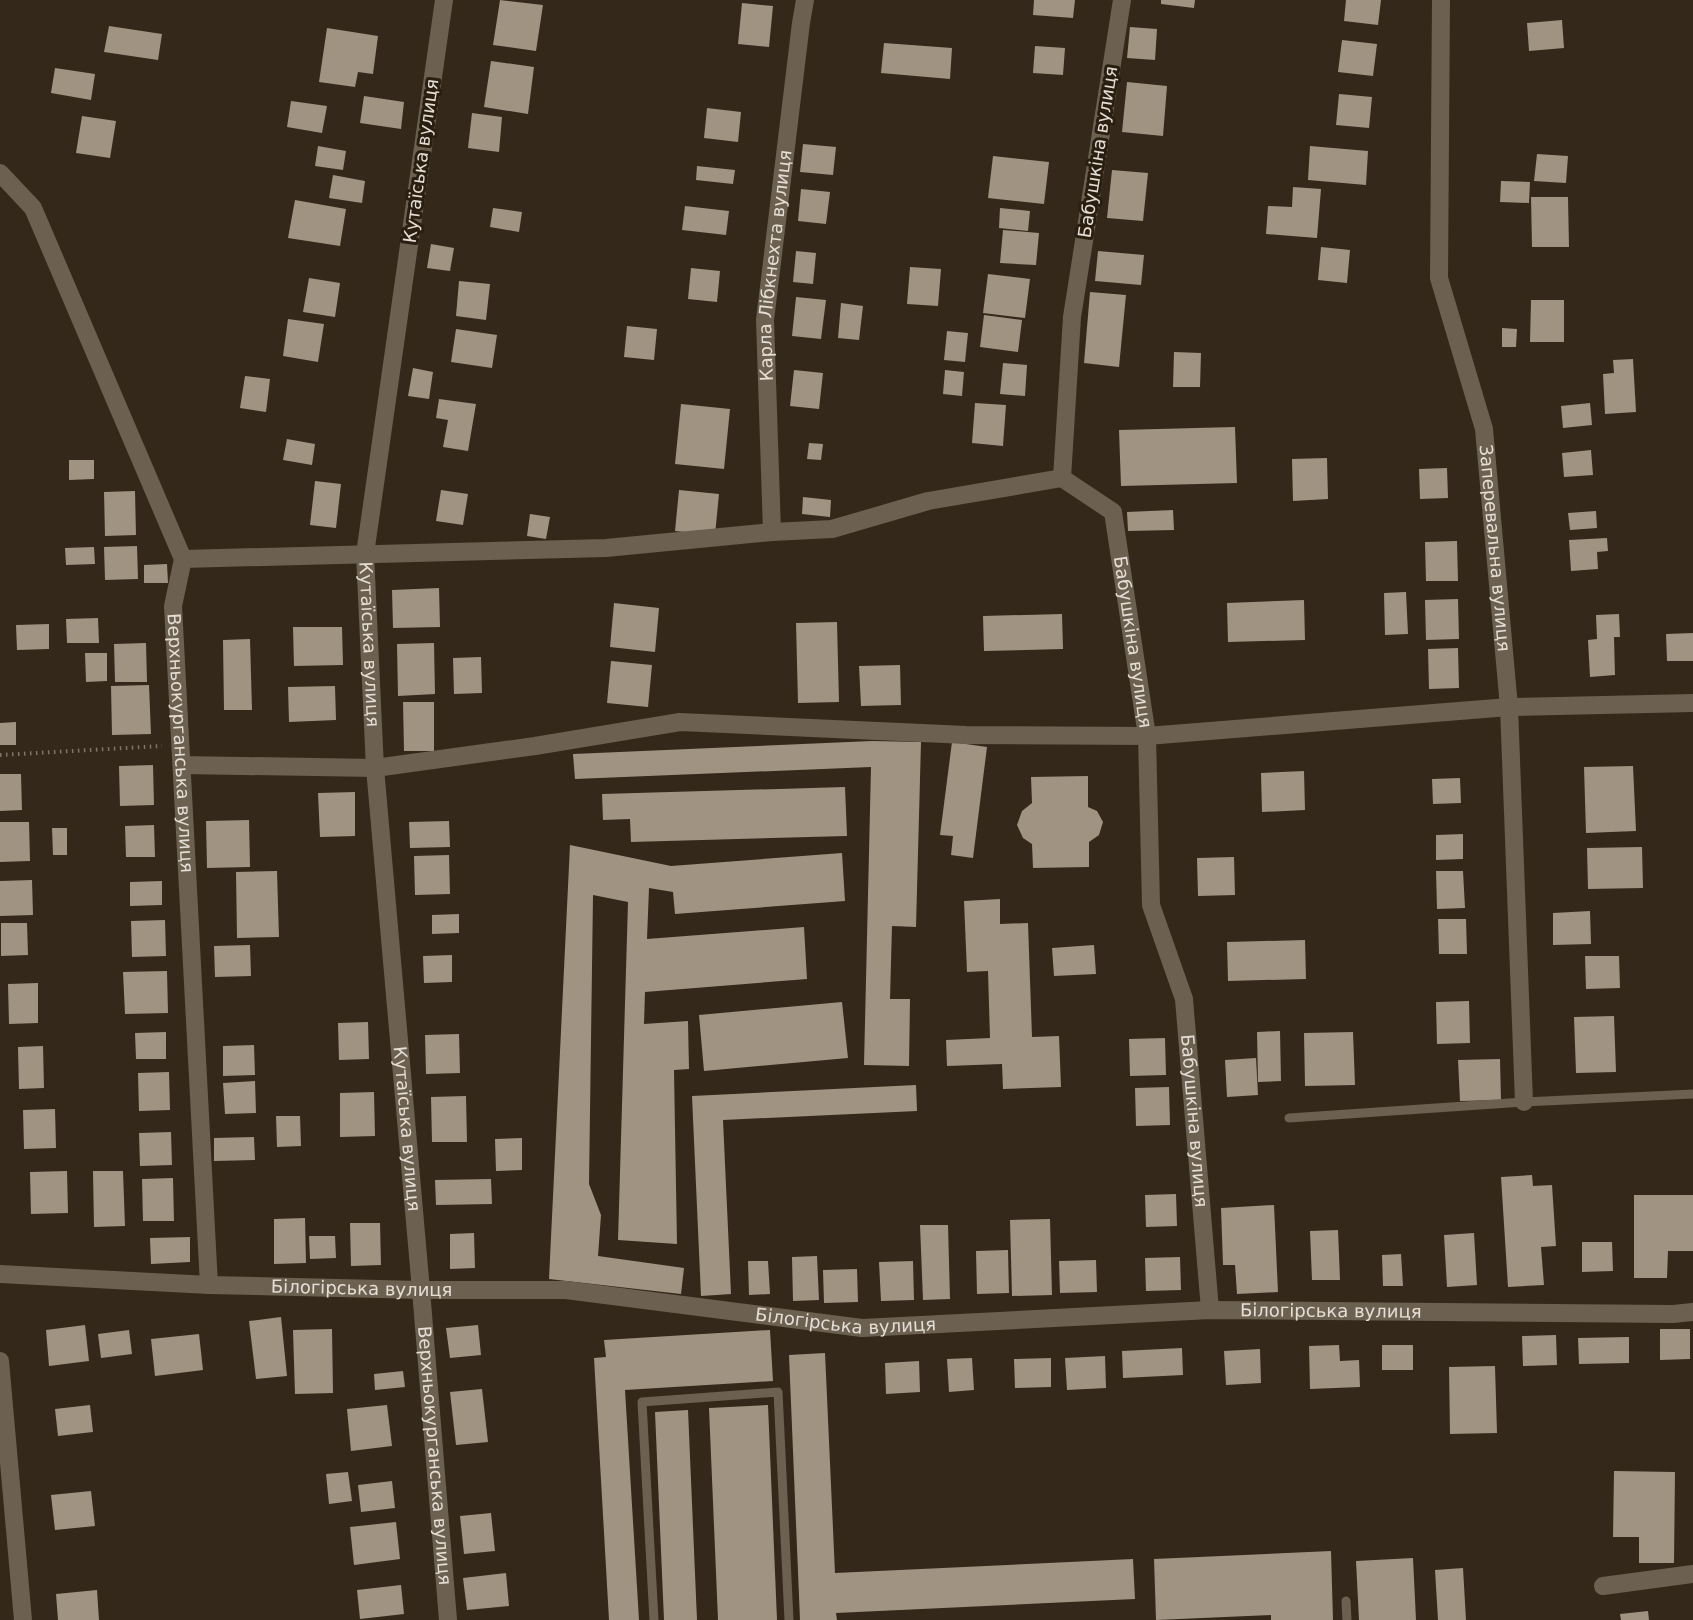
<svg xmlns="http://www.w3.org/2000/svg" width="1693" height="1620" font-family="'DejaVu Sans',sans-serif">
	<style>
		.building { fill: #a09382 }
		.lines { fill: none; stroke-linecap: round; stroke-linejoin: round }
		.path { stroke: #7f766a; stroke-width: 4; stroke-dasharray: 1.5 4.5; stroke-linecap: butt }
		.lane { stroke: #6c6050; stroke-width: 9 }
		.street { stroke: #6c6050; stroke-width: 18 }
		.labels { text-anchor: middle; stroke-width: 6; stroke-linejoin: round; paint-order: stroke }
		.street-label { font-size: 18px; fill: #e5ded5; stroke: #291e10 }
	</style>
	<rect width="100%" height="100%" fill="#33281a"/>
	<path class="building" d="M500 0 543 5 536 51 493 45Z
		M1034 0H1075L1073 18 1033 15Z
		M1161 0H1195L1194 8 1161 4Z
		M1346 0H1381L1378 25 1344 21Z
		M742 3 773 6 769 47 738 44Z
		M1562 20 1564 48 1529 51 1527 23Z
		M109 26 162 34 158 60 104 52Z
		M1130 27 1157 29 1155 60 1127 58Z
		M327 28 378 36 373 74 358 72 355 87 319 82Z
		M1342 40 1377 44 1373 76 1338 72Z
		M884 43 952 48 950 79 881 73Z
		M1035 46 1065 48 1063 75 1033 73Z
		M491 61 534 67 528 114 484 107Z
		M55 68 95 74 91 100 51 93Z
		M1127 82 1167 86 1163 136 1122 132Z
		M1339 94 1372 97 1369 128 1336 125Z
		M364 96 404 102 401 129 360 123Z
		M291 101 327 106 322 133 287 127Z
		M707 108 741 112 738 142 704 138Z
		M472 113 502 117 499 152 468 148Z
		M82 116 116 121 110 158 76 153Z
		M803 144 836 147 833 175 800 172Z
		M318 146 346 151 343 170 315 166Z
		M1310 146 1368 151 1366 185 1308 180Z
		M1537 154 1568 156 1566 183 1534 181Z
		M993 156 1049 162 1044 204 988 198Z
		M697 166 735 170 733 184 696 180Z
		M1112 170 1148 173 1143 221 1107 218Z
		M333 175 365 181 362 203 329 198Z
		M1501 181 1530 182 1529 203 1500 202Z
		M1293 187 1321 189 1317 238 1266 234 1268 206 1292 207Z
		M801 189 830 192 826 224 798 221Z
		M1531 197H1568L1569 247H1532Z
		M295 200 346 209 340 246 288 238Z
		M685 206 729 211 726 235 682 230Z
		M493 208 522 212 519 232 490 227Z
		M1000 208 1030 211 1028 231 999 228Z
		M1003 230 1039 233 1036 265 1000 263Z
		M431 244 454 248 450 271 427 268Z
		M1321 247 1350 250 1347 283 1318 280Z
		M796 251 816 253 813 284 793 282Z
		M1098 251 1144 255 1141 285 1095 281Z
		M910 267 941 269 938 306 907 304Z
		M691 268 720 271 717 302 688 299Z
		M988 274 1030 279 1025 318 983 313Z
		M309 278 340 283 335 317 303 312Z
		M459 281 490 284 486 320 456 316Z
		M1090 292 1126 295 1119 367 1084 363Z
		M796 297 826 300 821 339 792 336Z
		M1531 300H1564V342H1530Z
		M841 303 863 306 859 340 838 338Z
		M984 315 1022 320 1018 352 980 347Z
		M288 319 324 324 318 362 283 356Z
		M627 326 657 329 654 360 624 357Z
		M1502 328 1517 329 1516 347H1502Z
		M456 329 497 335 492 368 451 362Z
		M947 331 968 333 965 362 944 360Z
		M1174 352 1201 353 1200 387H1173Z
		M1633 359 1636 412 1605 414 1603 374 1614 373 1613 360Z
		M1003 363 1027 365 1025 396 1000 394Z
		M413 368 433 372 429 399 408 396Z
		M794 370 823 373 819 409 790 406Z
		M945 370 964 372 962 396 943 394Z
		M245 376 270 379 266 412 240 408Z
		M439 399 476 404 468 451 443 447 448 420 436 418Z
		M975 403 1006 405 1003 446 972 443Z
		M1590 403 1592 425 1563 428 1561 406Z
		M681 404 730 409 724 469 675 464Z
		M1235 427 1237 483 1121 486 1119 430Z
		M287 439 315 444 312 465 283 460Z
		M809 443 823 444 821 460 807 459Z
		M1591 450 1593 475 1564 477 1562 453Z
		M1327 458 1328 499 1293 501 1292 459Z
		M69 460H94V479L69 480Z
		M1447 468 1448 498 1420 499 1419 469Z
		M315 481 341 484 336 528 310 525Z
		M441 490 468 494 463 525 436 521Z
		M679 490 719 494 715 535 675 531Z
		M135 491 136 535 105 536 104 492Z
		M803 497 831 500 830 517 802 514Z
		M1173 510 1174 530 1128 531 1127 512Z
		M1596 511 1597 528 1570 530 1568 513Z
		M530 514 550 517 546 539 527 536Z
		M1607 538 1608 551 1597 552 1598 569 1571 571 1569 540Z
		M1457 541 1458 581H1426L1425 542Z
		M137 546 138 579 105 580 104 547Z
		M94 547 95 564 66 565 65 548Z
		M167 564 168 583H144V565Z
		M439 588 440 627 393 628 392 590Z
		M1406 592 1408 634 1385 635 1384 593Z
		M1458 599 1459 639 1426 640 1425 600Z
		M1304 600 1305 640 1228 642 1227 603Z
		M614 603 659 608 655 652 610 647Z
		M1062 614 1063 649 984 651 983 616Z
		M1619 614 1620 637H1614L1615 675 1590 677 1588 640 1597 639 1596 615Z
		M98 618 99 643H67L66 619Z
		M837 622 839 702 798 703 796 623Z
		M49 624V649L17 650 16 625Z
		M293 627H342L343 665 294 666Z
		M1693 633V661H1667L1666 634Z
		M250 639 252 710H224L223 640Z
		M146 643 147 682H115L114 644Z
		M434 643 435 694 398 696 397 644Z
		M1458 648 1459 688 1429 689 1428 649Z
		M85 653H107V681L86 682Z
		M481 657 482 693 454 694 453 658Z
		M611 661 652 665 648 707 607 703Z
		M900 665 901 705 861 706 859 666Z
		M149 685 151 734 112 735 111 686Z
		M335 686 336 720 289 722 288 687Z
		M403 702H434V751H404Z
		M16 722V745H0V723Z
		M872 741 921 742 916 927 892 926 890 999H910L909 1066 864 1065 871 767 575 779 573 754Z
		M952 742 987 747 973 858 951 855 953 836 940 835Z
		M153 765 154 805 120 806 119 766Z
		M1633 766 1636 831 1586 833 1584 767Z
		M1304 771 1305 810 1262 812 1261 773Z
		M0 774H21L22 810 0 811Z
		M1088 776V807L1097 811 1103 822 1099 835 1089 842V867L1033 868 1032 844 1023 838 1017 825 1022 811 1032 803 1031 777Z
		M1460 778 1461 803 1433 804 1432 779Z
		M845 787 847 836 631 842 630 819 603 820 602 794Z
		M355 792V836L320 837 318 793Z
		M249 820 250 867 207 868 206 821Z
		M449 821 450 847 410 848 409 822Z
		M0 822H29L30 861 0 862Z
		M154 825 155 857H126L125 826Z
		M52 828H67V855H53Z
		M1463 834V859L1436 860V835Z
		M570 845 671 866 842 853 845 901 675 914 673 892 649 888 647 939 804 927 807 979 645 992 644 1024 688 1021 689 1069 674 1070 677 1244 618 1240 628 902 593 895 589 1184 601 1215 598 1256 684 1268 681 1294 549 1279Z
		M1642 847 1643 888 1588 889 1587 848Z
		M449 855 450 894 415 895 414 856Z
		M1234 857 1235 895 1198 896 1197 858Z
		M277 871 279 937 237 938 236 872Z
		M1436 871H1463L1465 908 1437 909Z
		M32 880 33 915 0 916V881Z
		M162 881V905L130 906V882Z
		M1000 899V924L1028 923 1032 1037 1059 1036 1061 1087 1003 1089 1002 1064 947 1066 946 1040 990 1038 988 971 967 972 964 901Z
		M1590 911 1591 944 1553 945V913Z
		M459 914V933L432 934V915Z
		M1438 919H1466L1467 954H1439Z
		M165 920 166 956 132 957 131 921Z
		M1 923H27L28 955 1 956Z
		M1305 940 1306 979 1228 981 1227 942Z
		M250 945 251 976 215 977 214 946Z
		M1094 945 1096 974 1054 976 1052 948Z
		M452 955V982L424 983 423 956Z
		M1585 956H1619L1620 988 1586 989Z
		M167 971 168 1013 125 1014 123 972Z
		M38 983V1023L9 1024 8 984Z
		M1469 1001 1470 1043 1437 1044 1436 1002Z
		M842 1002 848 1058 704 1071 699 1015Z
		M1614 1016 1616 1072 1576 1073 1574 1017Z
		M368 1022 369 1059 339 1060 338 1023Z
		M1280 1031 1281 1081 1258 1082 1257 1032Z
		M166 1032V1059H136L135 1033Z
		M1353 1032 1355 1085 1305 1086 1304 1033Z
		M459 1034 460 1073 426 1074 425 1035Z
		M1165 1038 1166 1075 1130 1076 1129 1039Z
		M254 1045 255 1075 223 1076V1046Z
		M43 1046 44 1088 19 1089 18 1047Z
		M1256 1058 1258 1095 1227 1097 1225 1060Z
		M1500 1059 1501 1100 1460 1101 1458 1060Z
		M169 1072 170 1110 139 1111 138 1073Z
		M255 1081 256 1113 225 1114 223 1083Z
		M916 1085 917 1111 723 1120 731 1294 701 1296 692 1096Z
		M1169 1087 1170 1125 1136 1126 1135 1088Z
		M374 1092 375 1136 340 1137V1093Z
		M466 1096 467 1142H432L431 1097Z
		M55 1109 56 1148 24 1149 23 1110Z
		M276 1116H300L301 1146 277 1147Z
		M171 1132 172 1165 140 1166 139 1133Z
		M254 1137 255 1160 214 1161V1138Z
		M522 1138V1170L496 1171 495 1139Z
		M67 1171 68 1213 31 1214 30 1172Z
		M93 1171H123L125 1226 94 1227Z
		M1532 1175 1533 1186 1552 1185 1556 1246 1541 1247 1544 1285 1508 1287 1501 1177Z
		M173 1178 174 1221H143L142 1179Z
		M491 1179 492 1204 436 1205 435 1180Z
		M1176 1194 1177 1226 1146 1227 1145 1195Z
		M1634 1195H1693V1251H1668L1667 1278H1634Z
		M1274 1205 1278 1292 1237 1294 1235 1265H1223L1221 1208Z
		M305 1218 306 1263 274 1264V1219Z
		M1050 1219 1052 1295 1012 1296 1010 1220Z
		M350 1223H380L381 1265 351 1266Z
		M920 1225H948L950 1299 923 1300Z
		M1338 1230 1340 1280H1312L1310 1231Z
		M474 1233 475 1268 450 1269V1234Z
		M1474 1233 1477 1285 1447 1287 1444 1235Z
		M309 1236H335L336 1258 310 1259Z
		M190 1237V1262L151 1264 150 1238Z
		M1582 1242H1612L1613 1271 1582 1272Z
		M1008 1250 1009 1293 977 1294 976 1251Z
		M1401 1254 1403 1286H1383L1382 1255Z
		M817 1256 819 1300 793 1301 792 1257Z
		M1180 1257 1181 1290 1146 1291 1145 1258Z
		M1096 1260 1097 1292 1060 1293 1059 1261Z
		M748 1261H768L770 1294 749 1295Z
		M913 1261 914 1300 881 1301 879 1262Z
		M857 1269 858 1302 824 1303 823 1270Z
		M281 1317 287 1376 256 1379 249 1321Z
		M85 1325 89 1361 49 1366 46 1330Z
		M478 1325 481 1355 450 1358 446 1328Z
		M332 1329 333 1393 295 1394 293 1330Z
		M1660 1329H1690V1359L1660 1360Z
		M129 1330 132 1354 101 1358 98 1334Z
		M770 1330 773 1381 625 1390 639 1620H609L594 1358 606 1357 604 1340Z
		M199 1334 203 1370 155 1376 151 1339Z
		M1556 1335 1557 1365 1523 1366 1522 1336Z
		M1629 1337V1363L1579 1364 1578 1338Z
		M1339 1345 1340 1361 1359 1360 1360 1387 1310 1389 1309 1346Z
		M1382 1345H1413V1370H1382Z
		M1182 1348 1183 1375 1123 1378 1122 1351Z
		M1260 1349 1261 1383 1226 1385 1224 1351Z
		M825 1353 835 1573 1133 1559 1135 1599 836 1613 837 1620H800L789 1355Z
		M1105 1356 1106 1388 1067 1390 1065 1358Z
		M972 1358 974 1390 949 1392 947 1359Z
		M1051 1358V1387L1015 1388 1014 1359Z
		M919 1361 920 1392 886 1394 885 1363Z
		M1495 1366 1497 1433 1450 1434 1449 1367Z
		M403 1371 405 1387 375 1390 374 1374Z
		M482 1389 488 1442 456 1445 450 1392Z
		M90 1405 93 1432 58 1436 55 1409Z
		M387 1405 392 1446 351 1451 347 1409Z
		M768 1405 777 1620H718L709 1408Z
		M688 1410 697 1620H664L655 1412Z
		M1614 1471 1675 1472 1674 1563H1639V1537H1613Z
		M348 1472 352 1501 329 1504 326 1474Z
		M392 1481 395 1508 361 1512 358 1485Z
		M91 1491 95 1526 55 1530 51 1495Z
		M491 1513 495 1551 464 1554 460 1516Z
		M396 1522 400 1559 354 1565 350 1527Z
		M1331 1551 1333 1620H1271V1615L1156 1620 1154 1559Z
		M1413 1558 1416 1620H1359L1356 1561Z
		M1463 1568 1466 1620H1438L1435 1570Z
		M506 1573 509 1606 467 1610 463 1578Z
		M401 1585 404 1614 360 1619 357 1590Z
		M97 1590 99 1620H58L56 1594Z
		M1648 1611 1649 1620H1621L1620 1614Z"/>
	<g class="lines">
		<path class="path" d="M0 755 162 746"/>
		<path class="lane" d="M1289 1118 1524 1102 1693 1094
			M1346 1601 1347 1620
			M654 1620 642 1402 778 1392 789 1620"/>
		<g class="street">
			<path id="s1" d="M444 0 365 554 375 768 421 1290 448 1620"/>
			<path id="s2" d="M1122 0 1072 317 1062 478 1113 512 1147 736 1151 905 1184 999 1210 1310"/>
			<path id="s3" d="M1441 0 1439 278 1484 429 1509 707 1524 1102"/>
			<path id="s4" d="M0 173 33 208 183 559 173 606 209 1285"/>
			<path id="s5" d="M772 532 765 320 801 23 805 0"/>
			<path d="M183 559 606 548 772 532 832 529 928 501 1062 478"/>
			<path d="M182 765 375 768 535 746 680 722 966 735 1147 736 1509 707 1693 703"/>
			<path id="s6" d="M0 1274 209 1285 421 1290H566L862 1328 1210 1310 1673 1314 1693 1312"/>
			<path d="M0 1361 23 1620"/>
			<path d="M1603 1586 1693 1574"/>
		</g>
	</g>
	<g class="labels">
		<g class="street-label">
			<text transform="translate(1098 152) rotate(-81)" y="6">Бабушкіна вулиця</text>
			<text transform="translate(421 161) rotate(-82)" y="6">Кутаїська вулиця</text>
			<text dy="6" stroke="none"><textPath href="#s5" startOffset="267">Карла Лібкнехта вулиця</textPath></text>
			<text dy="6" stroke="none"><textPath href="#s3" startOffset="555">Заперевальна вулиця</textPath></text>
			<text dy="6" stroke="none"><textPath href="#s2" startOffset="675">Бабушкіна вулиця</textPath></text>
			<text dy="6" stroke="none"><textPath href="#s1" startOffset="650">Кутаїська вулиця</textPath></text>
			<text dy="6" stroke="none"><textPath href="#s4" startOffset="615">Верхньокурганська вулиця</textPath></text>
			<text dy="6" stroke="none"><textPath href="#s2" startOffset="1161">Бабушкіна вулиця</textPath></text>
			<text dy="6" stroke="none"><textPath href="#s1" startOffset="1136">Кутаїська вулиця</textPath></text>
			<text dy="6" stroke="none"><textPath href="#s6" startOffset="362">Білогірська вулиця</textPath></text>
			<text dy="6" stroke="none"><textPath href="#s6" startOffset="1334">Білогірська вулиця</textPath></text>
			<text dy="6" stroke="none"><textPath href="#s6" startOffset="848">Білогірська вулиця</textPath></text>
			<text dy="6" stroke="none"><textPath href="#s1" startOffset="1464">Верхньокурганська вулиця</textPath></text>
		</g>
	</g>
</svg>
